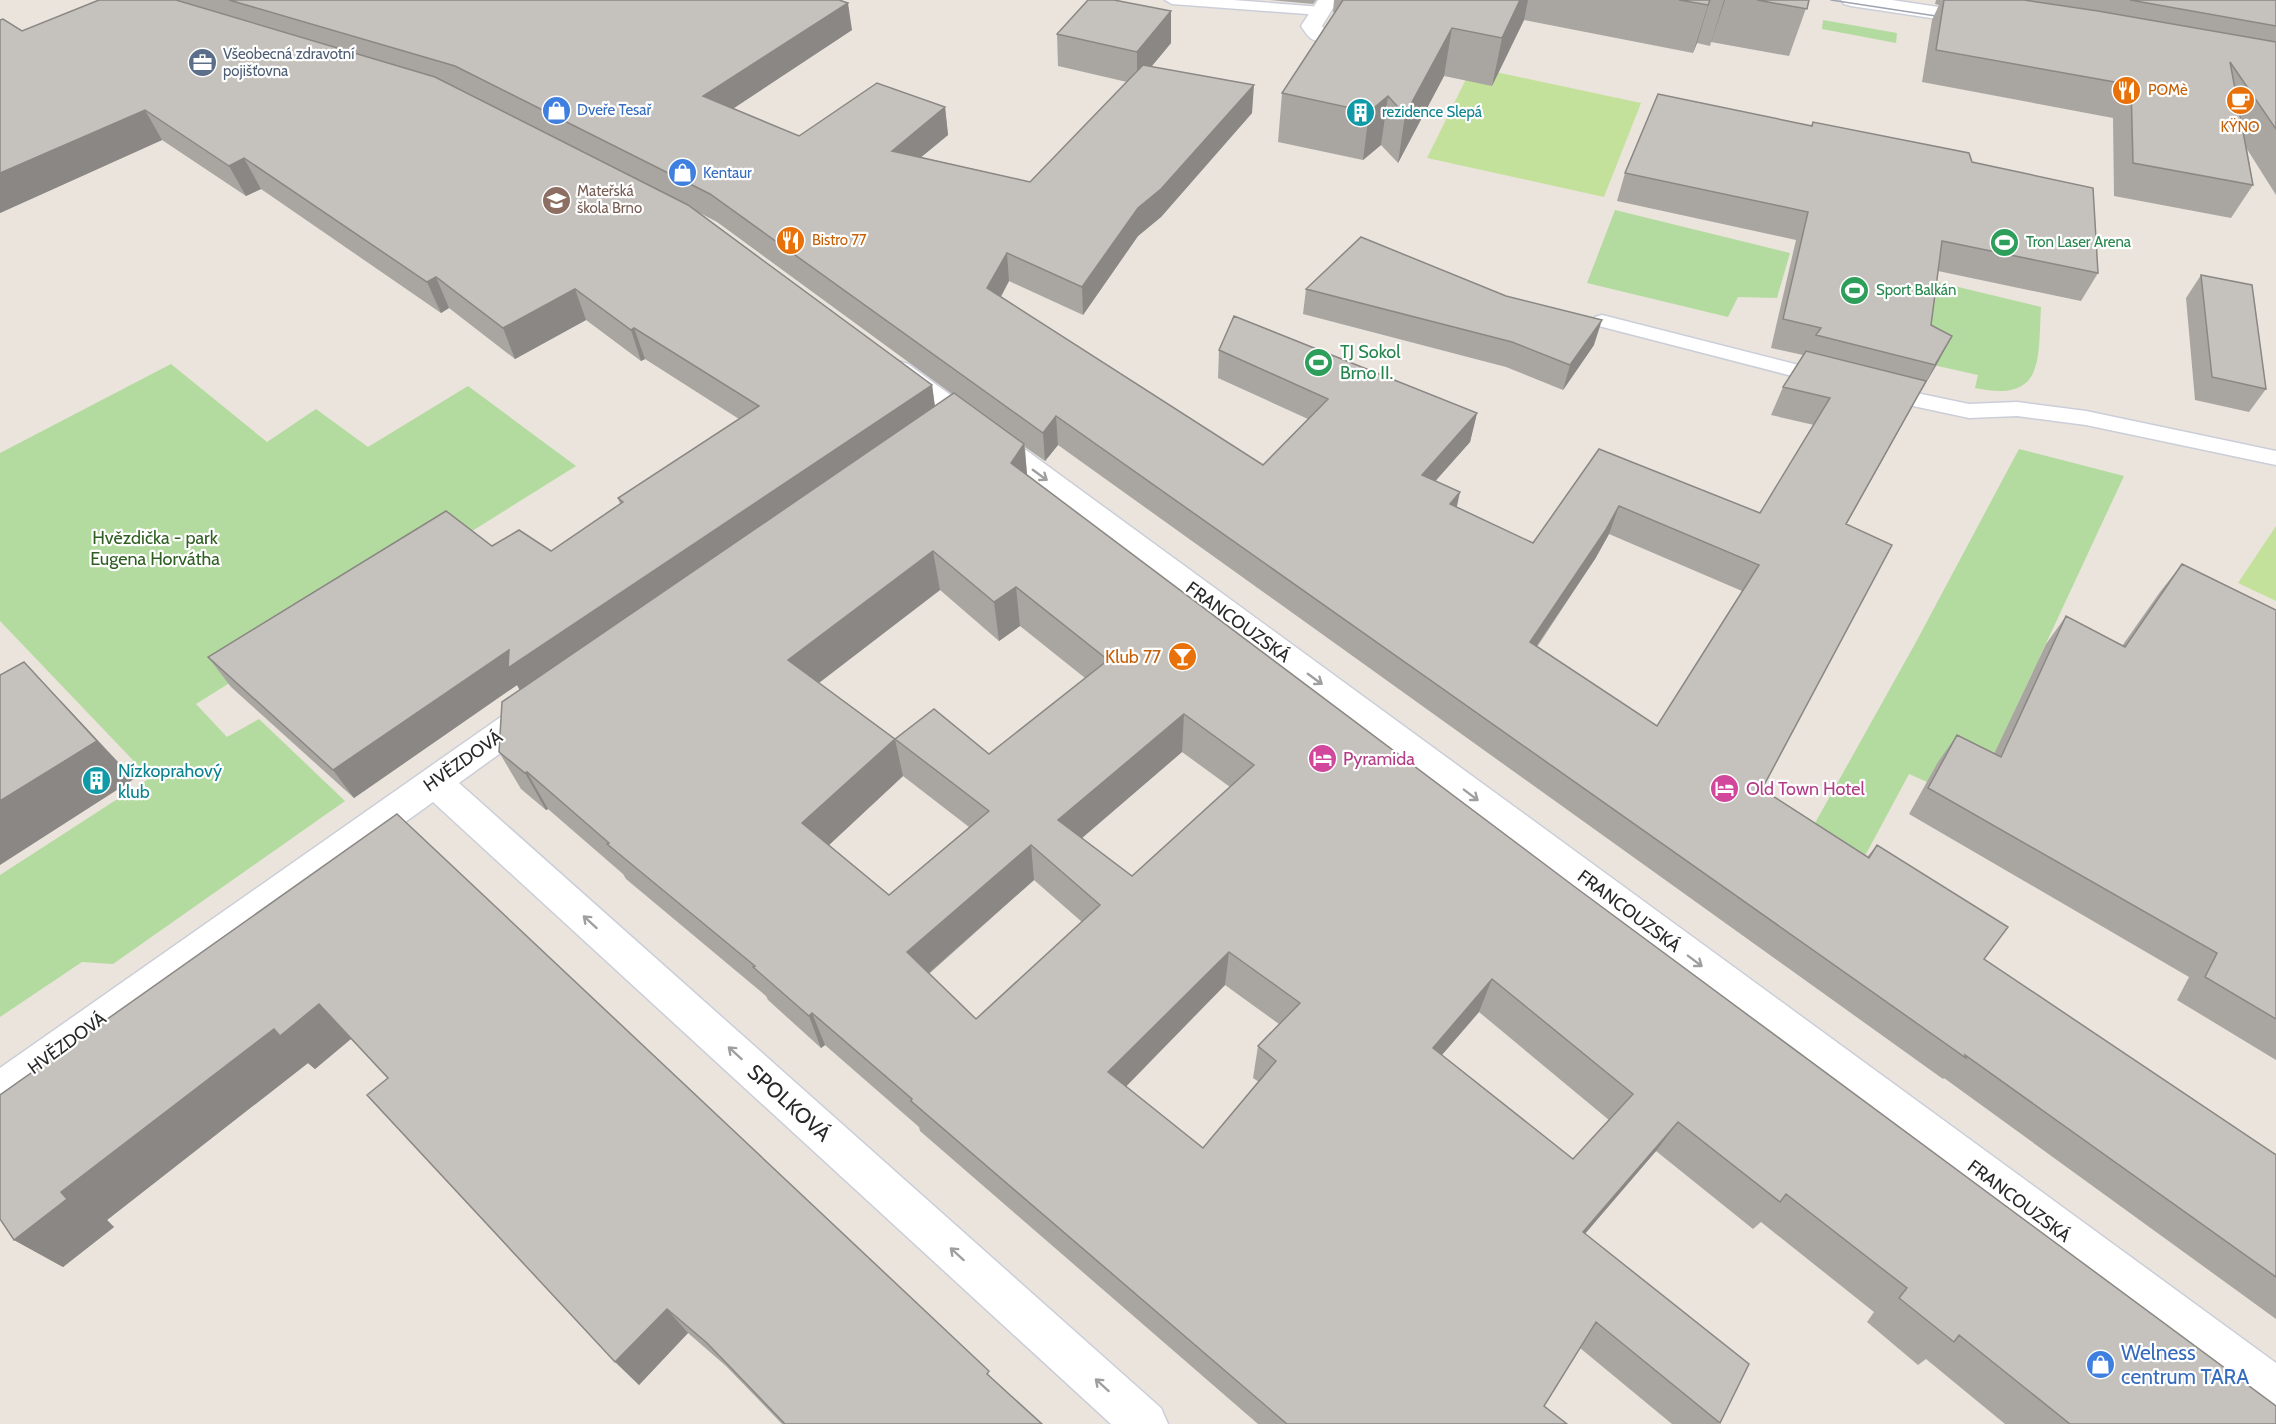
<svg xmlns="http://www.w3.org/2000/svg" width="2276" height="1424" font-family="Cabin,sans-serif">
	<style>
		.green { fill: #b4db9f }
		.pitch { fill: #c4e19b }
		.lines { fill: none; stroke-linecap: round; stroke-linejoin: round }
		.lane-casing { stroke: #cbced9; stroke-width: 3 }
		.street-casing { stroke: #cbced9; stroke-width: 3 }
		.secondary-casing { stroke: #cbced9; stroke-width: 3 }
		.lane { fill: #fff; fill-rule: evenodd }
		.street { fill: #fff; fill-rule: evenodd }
		.secondary { fill: #fff; fill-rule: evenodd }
		.tram { stroke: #a0a3b1; stroke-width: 1.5 }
		.wall { fill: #a9a6a2; fill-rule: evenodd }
		.shaded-wall { fill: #8a8784 }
		.building { fill: #c5c1bc; stroke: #8a8784; stroke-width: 1.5; fill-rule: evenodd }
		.oneway { stroke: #9f9f9f }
		.labels { text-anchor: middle; stroke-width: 4.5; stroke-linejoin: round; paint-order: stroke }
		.far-service-label { font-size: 15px; fill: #4e5e75; stroke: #fff; text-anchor: start }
		.far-food-label { font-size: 15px; fill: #c56008; stroke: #fff; text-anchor: start }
		.far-shop-label { font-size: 15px; fill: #366cbe; stroke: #fff; text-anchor: start }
		.far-culture-label { font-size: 15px; fill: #0d838f; stroke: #fff; text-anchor: start }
		.far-education-label { font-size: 15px; fill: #785e54; stroke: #fff; text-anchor: start }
		.far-leisure-label { font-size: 15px; fill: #27864d; stroke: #fff; text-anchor: start }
		.leisure-label { font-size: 18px; fill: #27864d; stroke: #fff; text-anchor: start }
		.park-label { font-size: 18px; fill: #2f5e21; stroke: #fff }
		.street-label { font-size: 18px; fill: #292929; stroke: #fff }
		.food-label { font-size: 18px; fill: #c56008; stroke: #fff; text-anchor: end }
		.hotel-label { font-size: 18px; fill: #b23c85; stroke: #fff; text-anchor: start }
		.culture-label { font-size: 18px; fill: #0d838f; stroke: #fff; text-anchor: start }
		.near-street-label { font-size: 21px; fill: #292929; stroke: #fff }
		.near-shop-label { font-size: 21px; fill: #366cbe; stroke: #fff; text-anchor: start }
	</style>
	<rect width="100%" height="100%" fill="#eae4dc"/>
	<path class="green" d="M1823 20 1897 33 1896 43 1822 29Z
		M1615 210 1790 253 1777 298 1738 297 1728 317 1587 283Z
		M1929 280 2041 307C2038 360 2045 403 1975 388L1978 375 1915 361Z
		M171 364 267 442 316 409 368 447 468 386 576 466 196 704 227 737 259 719 345 801 113 964 82 962 0 1017V875L150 778 0 621V453Z
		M2019 449 2124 476 1981 783 1927 782 1909 774 1858 869 1800 850 1916 642Z"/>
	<path class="pitch" d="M1472 67 1641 103 1604 197 1427 158Z
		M2276 526V601L2238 583Z"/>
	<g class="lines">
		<defs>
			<path id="lane" d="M1165 0H1233L1321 7 1328 11 1321 15 1172 4Z
				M1602 315 1830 373 1833 378 1830 383 1823 384 1595 325 1593 321 1595 317Z
				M1883 386 1969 404 2017 402 2086 411 2276 451V465L2086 425 2017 416 1969 418 1876 398 1873 393 1876 388Z"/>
			<path id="street" d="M1318 0H1338L1322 26 1330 36 1326 40C1313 44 1308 37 1301 26Z
				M898 361 908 364 2276 1363V1413L2260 1407 888 376 885 370 888 364Z
				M537 696 549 700 553 709 549 718 459 783 1161 1408 1168 1424H1111L433 802 14 1104 0 1110V1068L525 700Z"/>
			<path id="secondary" d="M1841 0H1892L1978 13 1985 15 1988 19 1985 23 1978 25 1851 6 1844 4Z"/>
		</defs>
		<use href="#lane" class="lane-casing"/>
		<use href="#street" class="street-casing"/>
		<use href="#secondary" class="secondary-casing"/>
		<use href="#lane" class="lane"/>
		<use href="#street" class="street"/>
		<use href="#secondary" class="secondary"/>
		<path class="tram" d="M1831 0 1949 18"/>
	</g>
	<path class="wall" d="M99 0H839L852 30 732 109 799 136 945 107 948 135 921 157 1030 182 1127 82 1058 66 1057 34 1171 43 1151 67 1252 113 1161 217 1138 236 1083 315 1009 281 1001 297 1263 465 1308 419 1218 378 1219 350 1477 413 1470 442 1435 481 1457 507 1533 543 1599 449 1760 513 1814 425 1771 415 1783 387 1803 355 1771 348 1796 240 1617 201 1625 173 1811 126 1813 122 1972 162 2098 273 2081 301 1938 271 1931 325 1937 364 1920 393 1846 524 1762 789 1867 857 1877 845 1984 959 2275 1154 2276 1153V1319L1944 1078 1943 1079 1058 445 1045 461 1025 447 1027 475 2276 1424H2005L1926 1359 1918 1365 1867 1322 1874 1312 1761 1222 1753 1229 1656 1151 1585 1234 1720 1423 1718 1424H1672L1580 1348 1544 1406 1567 1424H1258L920 1131 919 1127 825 1045 821 1048 768 1000 766 996 626 879 623 874 548 809 546 810 521 789 499 752 520 689 517 685 354 798 231 687 208 657 492 546 551 551 620 504 618 498 739 419 645 359 641 361 586 320 515 359 449 308 441 313 261 189 246 196 162 140 0 213V20L22 31ZM698 212 717 222 952 394 935 406 932 385ZM1609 534 1742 591 1657 726 1537 647 1595 559ZM940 590 999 641 1020 626 1085 678 989 754 895 739 819 683ZM1182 752 1230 787 1132 876 1082 838ZM903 776 969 827 889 895 829 845ZM1034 880 1082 922 976 1019 929 974ZM1225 985 1279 1024 1258 1046 1253 1078 1259 1082 1203 1148 1126 1086ZM1479 1012 1609 1120 1573 1159 1442 1055Z
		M1270 0H1316L1313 4Z
		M1334 0H1809L1789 56 1711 42 1710 46 1697 43 1693 53 1524 20 1492 86 1444 76 1398 163 1381 145 1363 160 1278 142 1282 93 1335 13 1333 12Z
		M1936 0H2276V195L2247 149 2253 185 2231 218 2114 196 2113 118 1922 82 1932 20 1939 5 1935 4Z
		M2201 275 2266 389 2249 412 2195 400 2186 298Z
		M1306 289 1594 345 1563 390 1506 367 1303 314Z
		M2182 564 2276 610V1060L2177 1000 2189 977 1909 814 1938 762 1957 735 1994 754 2046 644 2066 616 2122 646 2160 592Z
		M397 814 991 1377 1042 1424H782L726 1366 688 1333 639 1385 388 1078 351 1039 315 1069 308 1063 107 1220 114 1227 63 1267 14 1240Z"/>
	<path class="shaded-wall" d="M1520 0H1528L1524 20 1492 86 1502 38Z
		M1710 0 1697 43 1693 53 1708 5Z
		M1724 0H1725L1710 46Z
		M848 3 852 30 710 124 703 96Z
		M1171 11V43L1137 84V52Z
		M1452 28 1444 76 1398 163 1405 115Z
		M1254 85 1252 113 1161 217 1138 236 1083 315 1082 287 1138 208Z
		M1388 96 1381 145 1363 160 1369 112Z
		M945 107 948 135 896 178 892 151Z
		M145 110 162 140 0 213V173Z
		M244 158 261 189 246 196 229 166Z
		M1007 253 1009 281 990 316 987 288Z
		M436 277 449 308 441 313 427 282Z
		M575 289 586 320 515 359 503 328Z
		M1602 320 1594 345 1563 390 1570 365Z
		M634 328 645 359 641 361 631 330Z
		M1952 336 1937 364 1920 393 1935 365Z
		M1926 381 1911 409 1831 552 1846 524Z
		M932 385 936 416 524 698 517 685 354 798 333 770 509 650Z
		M1477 413 1470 442 1416 503 1422 475Z
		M1056 416 1058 445 1045 461 1043 433Z
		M1024 444 1028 484 1011 463Z
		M1460 492 1454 520 1450 504Z
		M1619 506 1609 534 1595 559 1521 669 1530 642Z
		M933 551 940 590 799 698 788 660Z
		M1016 587 1020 626 999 641 994 602Z
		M61 701 134 779 0 865V801Z
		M1184 714 1182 752 1061 856 1058 820Z
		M895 739 903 776 814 859 802 823Z
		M527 772 548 809 546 810 525 773Z
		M1031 845 1034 880 915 985 907 952Z
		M1229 952 1225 985 1110 1103 1108 1072Z
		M1492 979 1479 1012 1421 1079 1433 1048Z
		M319 1004 352 1038 315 1069 308 1063 107 1220 114 1227 63 1267 14 1240 61 1192 274 1029Z
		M812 1013 825 1045 821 1048 809 1016Z
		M1678 1122 1656 1151 1564 1258 1583 1232Z
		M667 1309 688 1333 639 1385 615 1362Z"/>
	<path class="building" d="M99 0H176L435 77 688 205 932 385 508 668 509 650 333 770 208 657 446 511 492 546 519 530 551 551 623 502 618 498 759 406 634 328 631 330 575 289 503 328 436 277 427 282 244 158 229 166 145 110 0 173V20L3 19 22 31Z
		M229 0H839L848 3 703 96 799 136 877 83 945 107 892 151 1030 182 1143 65 1254 85 1161 189 1138 208 1082 287 1007 253 987 288 1263 465 1328 399 1219 350 1234 316 1477 413 1422 475 1460 492 1450 504 1533 543 1599 449 1760 513 1830 398 1783 387 1806 351 1926 381 1846 524 1892 545 1762 789 1869 858 1877 845 2008 927 1984 959 2276 1155V1277L1965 1055 1966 1058 1056 416 1043 433 710 194 455 66ZM1619 506 1759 565 1657 726 1530 642 1605 531Z
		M1088 0H1114L1171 11 1137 52 1057 34Z
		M1343 0H1520L1502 38 1452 28 1405 115 1388 96 1369 112 1282 93Z
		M1679 0H1710L1708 5Z
		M1757 0H1809L1807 9Z
		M1944 0H2024L2098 11 2276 42V129L2230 62 2253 185 2133 163 2131 85 1936 50Z
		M2130 0H2276V26Z
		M1658 94 1812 126 1813 122 1969 153 1972 162 2093 188 2098 273 1942 241 1931 325 1952 336 1935 365 1816 335 1821 328 1783 319 1808 212 1625 173Z
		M1361 237 1506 296 1602 320 1570 365 1512 342 1306 289Z
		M2201 275 2252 285 2266 389 2212 377Z
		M954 393 1024 444 1011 463 1575 887 2276 1406V1424H2070L1959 1335 1954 1342 1899 1298 1907 1288 1786 1194 1780 1202 1678 1122 1583 1232 1749 1364 1720 1423 1596 1322 1544 1406 1567 1424H1287L911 1101 912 1099 812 1013 809 1016 753 967 755 966 607 844 609 843 527 772 525 773 499 752 502 702ZM933 551 994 602 1016 587 1108 660 989 754 934 709 895 739 788 660ZM1184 714 1254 765 1132 876 1058 820ZM895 739 989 811 889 895 802 823ZM1031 845 1100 905 976 1019 907 952ZM1229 952 1300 1003 1258 1046 1276 1061 1203 1148 1108 1072ZM1492 979 1633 1094 1573 1159 1433 1048Z
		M2182 564 2276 610V1019L2205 977 2217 953 1928 788 1957 735 2001 757 2066 616 2125 647Z
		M24 662 97 741 0 801V675Z
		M397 814 989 1371 987 1374 1042 1424H785L707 1343 667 1309 615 1362 367 1095 388 1078 319 1004 280 1036 274 1029 61 1192 67 1199 14 1240 0 1219V1095Z"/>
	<defs><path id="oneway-shaft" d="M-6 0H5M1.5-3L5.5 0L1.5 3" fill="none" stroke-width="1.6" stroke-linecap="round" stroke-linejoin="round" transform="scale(1.5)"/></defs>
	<g class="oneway">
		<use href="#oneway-shaft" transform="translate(1040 475) rotate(36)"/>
		<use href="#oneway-shaft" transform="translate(1315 679) rotate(36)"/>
		<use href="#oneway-shaft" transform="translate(1471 795) rotate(37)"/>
		<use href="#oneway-shaft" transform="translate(590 922) rotate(-138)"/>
		<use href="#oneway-shaft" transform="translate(1695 961) rotate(37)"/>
		<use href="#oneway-shaft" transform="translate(735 1053) rotate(-138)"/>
		<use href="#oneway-shaft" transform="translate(957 1254) rotate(-138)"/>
		<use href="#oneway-shaft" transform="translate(1102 1385) rotate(-138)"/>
	</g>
	<defs>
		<symbol id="office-disc" viewBox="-11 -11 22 22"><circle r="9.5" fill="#5c6f8a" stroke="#fff"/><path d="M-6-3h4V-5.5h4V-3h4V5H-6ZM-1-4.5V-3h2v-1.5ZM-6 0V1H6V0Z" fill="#fff"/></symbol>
		<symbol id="restaurant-disc" viewBox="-11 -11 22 22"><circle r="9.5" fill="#e8710a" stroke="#fff"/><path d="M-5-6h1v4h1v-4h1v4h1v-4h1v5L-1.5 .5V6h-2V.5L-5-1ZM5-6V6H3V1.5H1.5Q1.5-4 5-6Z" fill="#fff"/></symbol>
		<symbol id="cafe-disc" viewBox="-11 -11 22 22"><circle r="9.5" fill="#e8710a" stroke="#fff"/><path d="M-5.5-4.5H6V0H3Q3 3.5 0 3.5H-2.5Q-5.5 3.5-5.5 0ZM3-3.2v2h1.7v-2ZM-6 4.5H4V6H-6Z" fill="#fff"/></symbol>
		<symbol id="shop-disc" viewBox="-11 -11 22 22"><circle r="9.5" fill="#3f7fe0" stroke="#fff"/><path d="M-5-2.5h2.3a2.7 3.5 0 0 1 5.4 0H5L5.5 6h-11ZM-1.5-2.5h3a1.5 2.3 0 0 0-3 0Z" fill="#fff"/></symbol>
		<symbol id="building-disc" viewBox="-11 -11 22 22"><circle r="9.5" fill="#0f9aa8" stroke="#fff"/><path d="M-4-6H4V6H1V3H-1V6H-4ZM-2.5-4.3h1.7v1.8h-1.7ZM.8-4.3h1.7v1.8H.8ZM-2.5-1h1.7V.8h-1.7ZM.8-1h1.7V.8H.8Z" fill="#fff"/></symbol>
		<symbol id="school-disc" viewBox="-11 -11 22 22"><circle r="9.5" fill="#8d6e63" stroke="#fff"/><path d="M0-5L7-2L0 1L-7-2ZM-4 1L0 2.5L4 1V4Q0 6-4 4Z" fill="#fff"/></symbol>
		<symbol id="stadium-disc" viewBox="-11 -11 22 22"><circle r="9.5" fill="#2e9e5b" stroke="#fff"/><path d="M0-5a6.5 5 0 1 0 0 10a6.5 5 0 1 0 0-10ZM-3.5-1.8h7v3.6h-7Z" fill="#fff"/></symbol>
		<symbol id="bar-disc" viewBox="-11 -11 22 22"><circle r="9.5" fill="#e8710a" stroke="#fff"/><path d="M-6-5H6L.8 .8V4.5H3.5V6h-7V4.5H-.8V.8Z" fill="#fff"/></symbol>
		<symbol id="hotel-disc" viewBox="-11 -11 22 22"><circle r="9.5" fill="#d1479c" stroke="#fff"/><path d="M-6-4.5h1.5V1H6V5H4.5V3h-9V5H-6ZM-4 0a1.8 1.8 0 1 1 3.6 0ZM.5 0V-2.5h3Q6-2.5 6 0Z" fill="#fff"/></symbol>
	</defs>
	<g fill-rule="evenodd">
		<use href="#office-disc" x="186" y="46" width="33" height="33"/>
		<use href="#restaurant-disc" x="2110" y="74" width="33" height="33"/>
		<use href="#cafe-disc" x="2224" y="84" width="33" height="33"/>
		<use href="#shop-disc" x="540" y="94" width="33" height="33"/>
		<use href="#building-disc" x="1344" y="96" width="33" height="33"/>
		<use href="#shop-disc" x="666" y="156" width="33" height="33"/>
		<use href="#school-disc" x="540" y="184" width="33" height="33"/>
		<use href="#restaurant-disc" x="774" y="224" width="33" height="33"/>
		<use href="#stadium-disc" x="1988" y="226" width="33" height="33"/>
		<use href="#stadium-disc" x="1838" y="274" width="33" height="33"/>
		<use href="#stadium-disc" x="1302" y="346" width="33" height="33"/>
		<use href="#bar-disc" x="1166" y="640" width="33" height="33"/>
		<use href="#hotel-disc" x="1306" y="742" width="33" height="33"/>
		<use href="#building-disc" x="80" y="764" width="33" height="33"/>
		<use href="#hotel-disc" x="1708" y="772" width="33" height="33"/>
		<use href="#shop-disc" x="2084" y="1348" width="33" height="33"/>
	</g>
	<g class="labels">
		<g class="far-service-label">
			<text x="223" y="59">Všeobecná zdravotní<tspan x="223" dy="17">pojišťovna</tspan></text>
		</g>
		<g class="far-food-label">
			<text x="2148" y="95">POMè</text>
			<text x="2240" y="132" text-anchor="middle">KŸNO</text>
			<text x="812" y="245">Bistro 77</text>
		</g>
		<g class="far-shop-label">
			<text x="577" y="115">Dveře Tesař</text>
			<text x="703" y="178">Kentaur</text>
		</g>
		<g class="far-culture-label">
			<text x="1382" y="117">rezidence Slepá</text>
		</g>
		<g class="far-education-label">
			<text x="577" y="196">Mateřská<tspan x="577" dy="17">škola Brno</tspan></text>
		</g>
		<g class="far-leisure-label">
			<text x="2026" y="247">Tron Laser Arena</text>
			<text x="1876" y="295">Sport Balkán</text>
		</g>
		<g class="leisure-label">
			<text x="1340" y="358">TJ Sokol<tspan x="1340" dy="21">Brno II.</tspan></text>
		</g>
		<g class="park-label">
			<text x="155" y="544">Hvězdička - park<tspan x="155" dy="21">Eugena Horvátha</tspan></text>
		</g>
		<g class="street-label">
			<text transform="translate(1238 622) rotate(36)" y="6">FRANCOUZSKÁ</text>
			<text transform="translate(463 761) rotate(-35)" y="6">HVĚZDOVÁ</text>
			<text transform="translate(1629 911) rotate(37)" y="6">FRANCOUZSKÁ</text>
			<text transform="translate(67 1043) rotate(-36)" y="6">HVĚZDOVÁ</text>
			<text transform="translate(2019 1201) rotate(37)" y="6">FRANCOUZSKÁ</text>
		</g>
		<g class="food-label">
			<text x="1161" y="663">Klub 77</text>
		</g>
		<g class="hotel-label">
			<text x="1343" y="765">Pyramida</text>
			<text x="1746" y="795">Old Town Hotel</text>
		</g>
		<g class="culture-label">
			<text x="118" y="777">Nízkoprahový<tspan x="118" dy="21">klub</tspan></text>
		</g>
		<g class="near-street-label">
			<text transform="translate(789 1103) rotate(42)" y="7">SPOLKOVÁ</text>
		</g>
		<g class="near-shop-label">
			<text x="2121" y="1360">Welness<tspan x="2121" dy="24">centrum TARA</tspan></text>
		</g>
	</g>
</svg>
